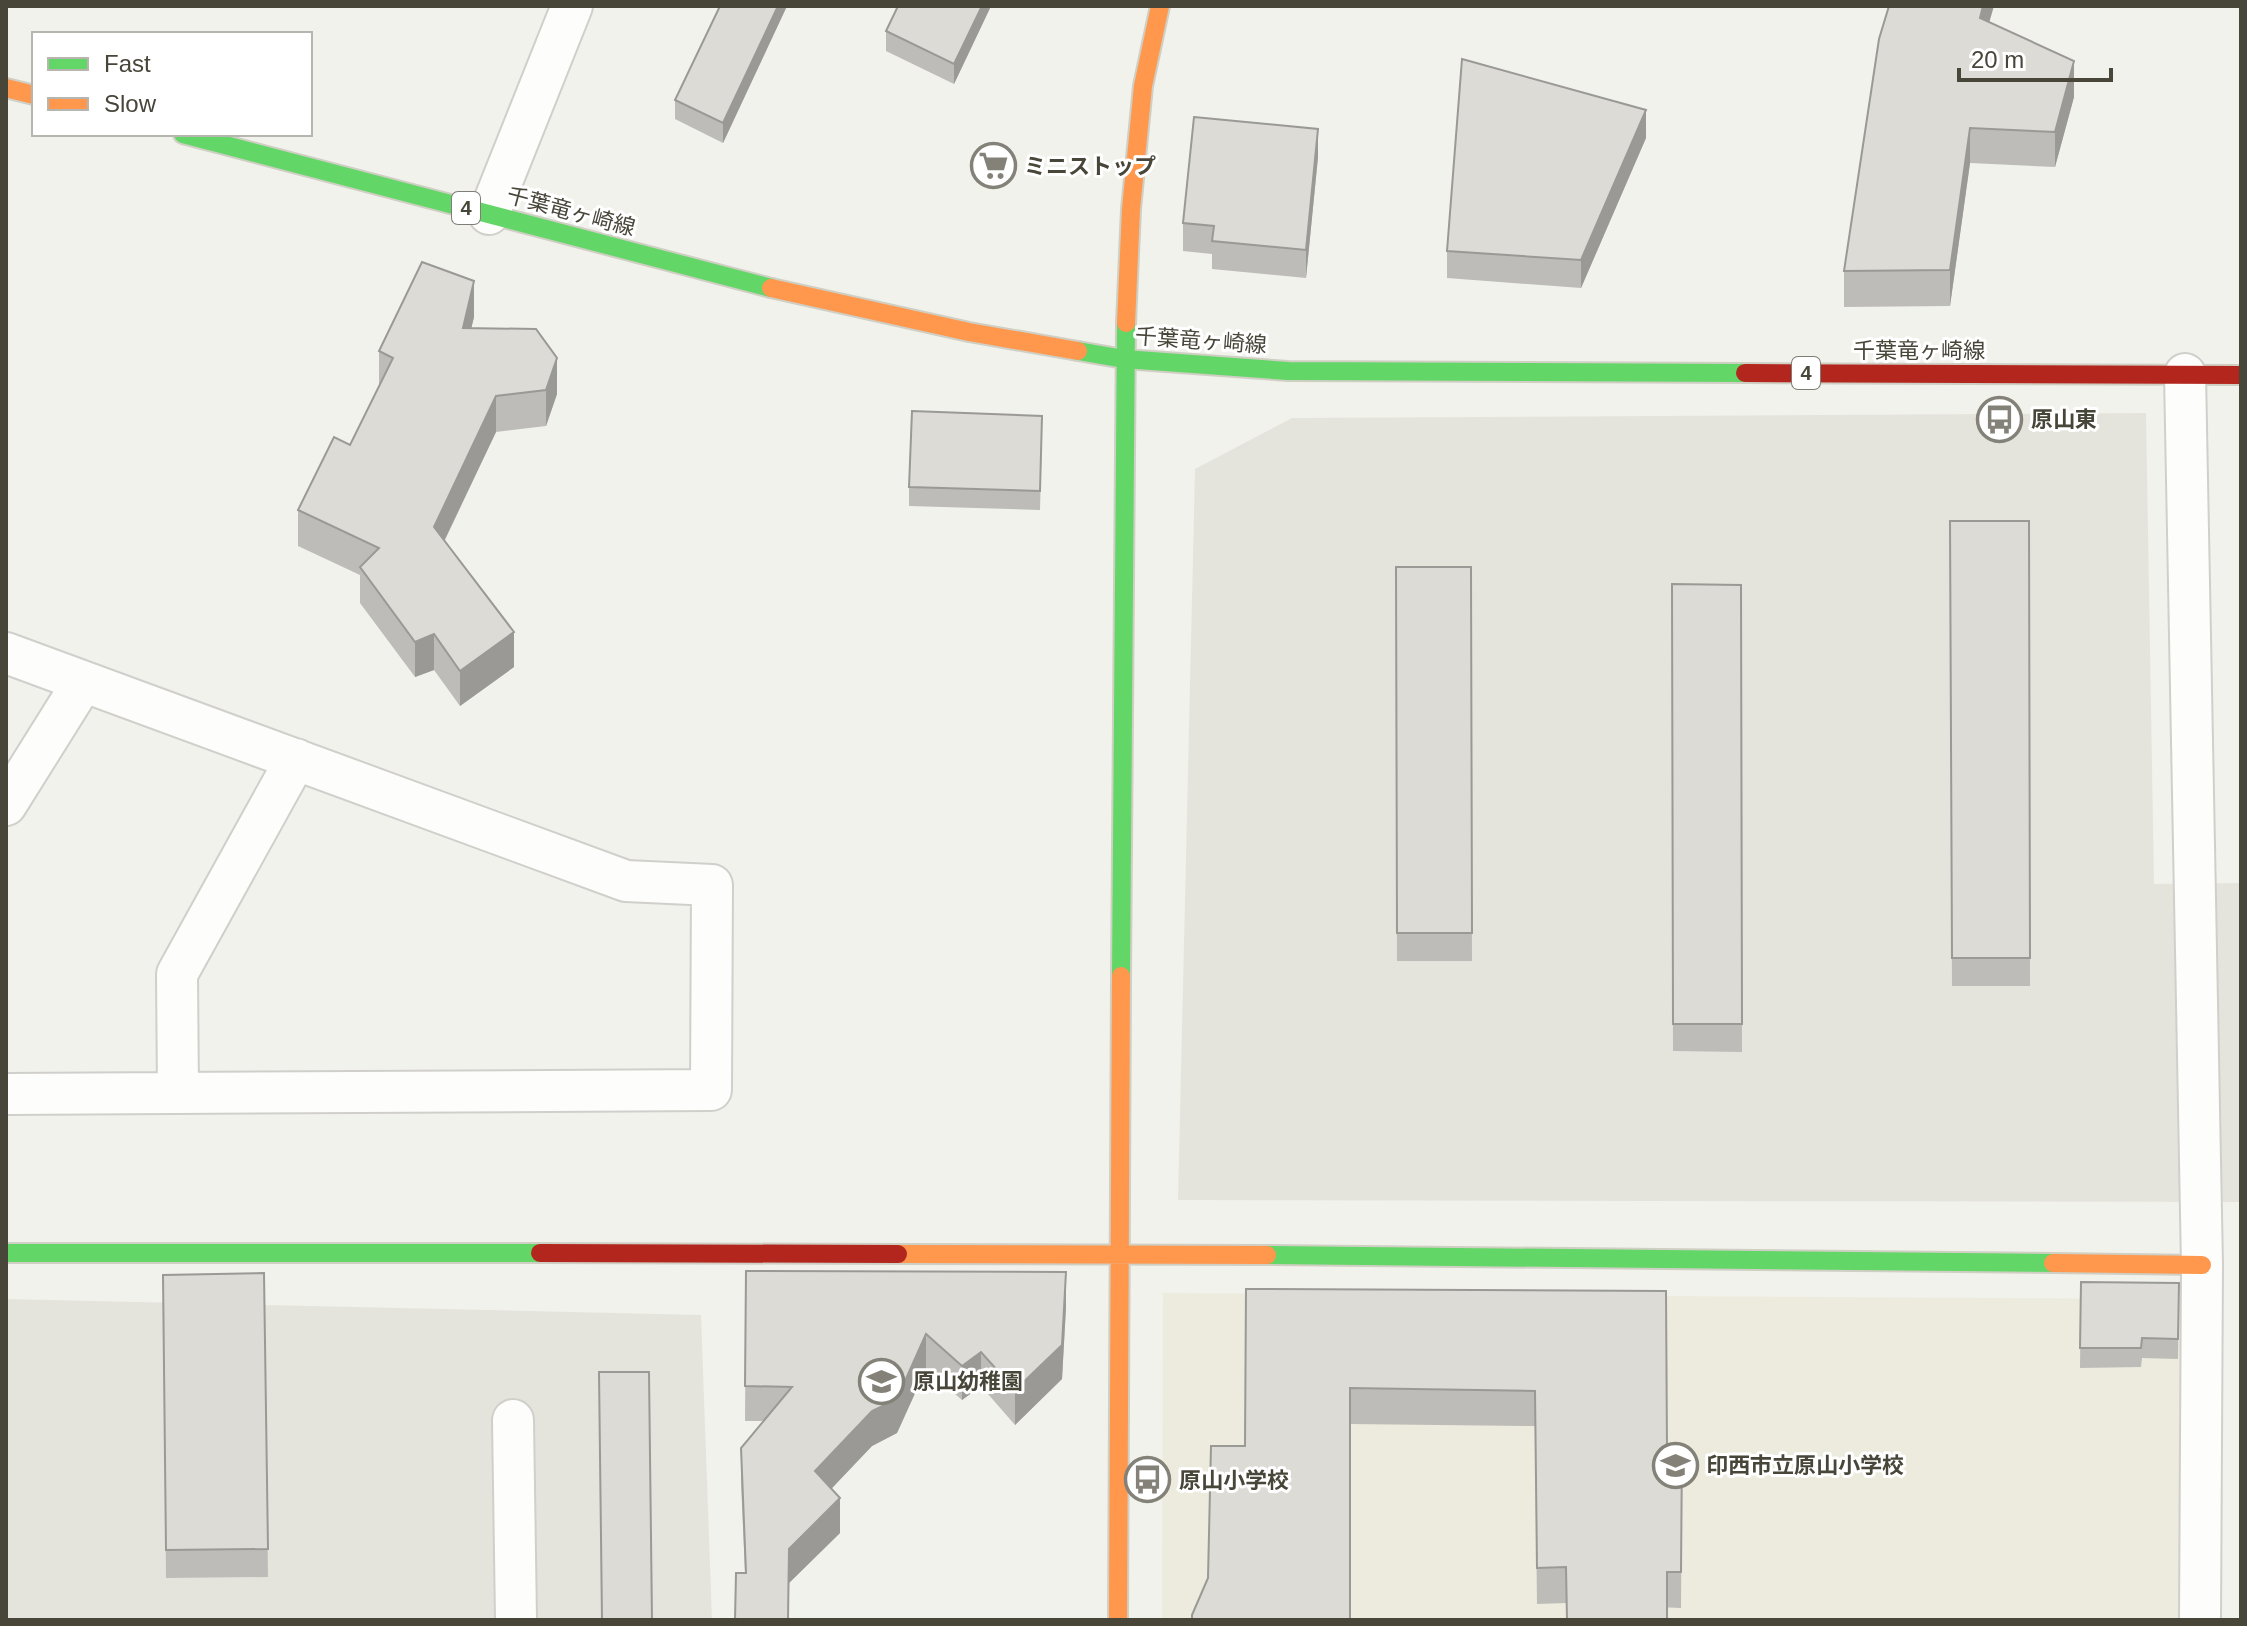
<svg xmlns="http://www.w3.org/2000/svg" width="2247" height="1626" font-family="Helvetica,'Noto Sans JP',sans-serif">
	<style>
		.residential { fill: #e5e4dc }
		.education { fill: #ecebdd }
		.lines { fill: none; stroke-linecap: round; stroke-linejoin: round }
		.street-casing { stroke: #d0cfcb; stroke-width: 44 }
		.fast-casing { stroke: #d0cfc4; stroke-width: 22 }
		.slow-casing { stroke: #d0cfc4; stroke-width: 22 }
		.jam-casing { stroke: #d0cfc4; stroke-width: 22 }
		.street { stroke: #fdfdfc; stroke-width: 40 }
		.fast { stroke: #63d668; stroke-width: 18 }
		.slow { stroke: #ff974d; stroke-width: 18 }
		.jam { stroke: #b3261e; stroke-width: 18 }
		.wall { fill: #bdbcb8 }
		.shaded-wall { fill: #9a9996 }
		.building { fill: #dcdbd6; stroke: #9a9996; stroke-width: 2 }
		.labels { text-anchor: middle; stroke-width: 6; stroke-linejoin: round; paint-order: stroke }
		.shield { fill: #fff; stroke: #7f7d74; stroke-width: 2 }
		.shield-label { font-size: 20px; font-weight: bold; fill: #484539 }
		.poi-label { font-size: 22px; font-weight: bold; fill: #484539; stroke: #fff; text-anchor: start }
		.street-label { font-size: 22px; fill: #484539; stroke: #fff }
	</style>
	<rect width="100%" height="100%" fill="#f2f2ed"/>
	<path class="residential" d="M2146 413 2154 884 2241 883V1202L1178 1200 1195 469 1292 418Z
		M6 1299 701 1315 712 1620H6Z"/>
	<path class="education" d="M1163 1293 2177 1299 2188 1311 2186 1620H1162Z"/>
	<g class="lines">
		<defs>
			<path id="street" d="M489 214 572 6
				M2185 374 2202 1265 2200 1620
				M6 653 626 881 712 885 711 1090 6 1094
				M6 805 83 682
				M178 1093 177 974 296 759
				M513 1420 516 1620"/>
			<path id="fast" d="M183 134 771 288
				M1078 351 1124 359 1288 371 1745 373
				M1121 976 1126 323
				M6 1253H540
				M1267 1255 2053 1263"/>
			<path id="slow" d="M6 88 34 95
				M771 288 969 332 1078 351
				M1126 323 1131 209 1143 86 1160 6
				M898 1254 1267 1255
				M2053 1263 2202 1265
				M1118 1620 1121 976"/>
			<path id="jam" d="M1745 373 2241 375
				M540 1253 898 1254"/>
		</defs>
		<use href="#street" class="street-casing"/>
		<use href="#fast" class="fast-casing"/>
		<use href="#slow" class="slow-casing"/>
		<use href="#jam" class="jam-casing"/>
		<use href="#street" class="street"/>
		<use href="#fast" class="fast"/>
		<use href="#slow" class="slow"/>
		<use href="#jam" class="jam"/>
	</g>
	<path class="wall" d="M720 6H787L723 143 675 119V100Z
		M898 6H991L954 84 886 51V31Z
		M1989 23 2074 97 2055 167 1970 163 1950 306 1844 307V271Z
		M1646 138 1581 288 1447 278V251Z
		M1318 157 1306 278 1212 269V254L1183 251V223Z
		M474 317 471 328 557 394 546 426 496 432 445 540 514 667 460 706 434 670 415 677 360 603V575L298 546V510L350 445 379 386V351Z
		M1042 435 1040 510 909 506V487Z
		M1950 521H2029L2030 986H1952Z
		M1396 567H1471L1472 961H1397Z
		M1672 584 1741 585 1742 1052 1673 1051Z
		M746 1271 1066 1307 1062 1379 1015 1425 981 1386 962 1400 926 1369 897 1433 872 1446 831 1489 840 1533 789 1583 788 1620H735L745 1573 741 1482V1448L764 1421H745Z
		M264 1273 268 1577 166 1578 163 1275Z
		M2081 1282 2179 1283 2178 1359 2142 1358 2141 1367 2080 1368Z
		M1246 1289 1666 1291 1667 1449H1682L1681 1608 1566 1603 1537 1604 1535 1426 1350 1424 1208 1578 1245 1446Z"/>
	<path class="shaded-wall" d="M778 6H787L723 143V123Z
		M982 6H991L954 84V64Z
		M1983 6H1994L1980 54V18Z
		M2074 61V97L2055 167V132Z
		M1646 110V138L1581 288V260Z
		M1970 128V163L1950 306V270Z
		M1318 129V157L1306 278V250Z
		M474 281V317L463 364V328Z
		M557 358V394L546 426V390Z
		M496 396V432L434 562V527Z
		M514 632V667L460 706V671Z
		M434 634V670L415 677V642Z
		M1066 1272V1307L1062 1379 1015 1425V1390Z
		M926 1334V1369L897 1433 872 1446 815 1506V1471L872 1411Z
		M981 1352V1386L962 1400V1366Z
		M840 1498V1533L789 1583 788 1620 789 1549Z"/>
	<path class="building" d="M720 6H778L723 123 675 100Z
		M898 6H982L954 64 886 31Z
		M1889 6H1983L1980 18 2074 61 2055 132 1970 128 1950 270 1844 271 1879 39Z
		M1462 59 1646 110 1581 260 1447 251Z
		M1194 117 1318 129 1306 250 1212 241 1214 226 1183 223Z
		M422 262 474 281 463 328 536 329 557 358 546 390 496 396 434 527 514 632 460 671 434 634 415 642 360 567 379 548 298 510 334 437 350 445 393 358 379 351Z
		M912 411 1042 416 1040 491 909 487Z
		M1950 521H2029L2030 958H1952Z
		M1396 567H1471L1472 933H1397Z
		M1672 584 1741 585 1742 1024H1673Z
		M746 1271 1066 1272 1062 1345 1015 1390 981 1352 962 1366 926 1334 897 1399 872 1411 815 1471 840 1498 789 1549 788 1620H735L736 1573H746L741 1448 792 1387 745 1386Z
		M264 1273 268 1549 166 1550 163 1275Z
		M2081 1282 2179 1283 2178 1339 2142 1338 2141 1348H2080Z
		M1246 1289 1666 1291 1667 1449H1682L1681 1572H1667V1620H1567L1566 1567 1537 1568 1535 1391 1350 1388V1620H1192V1615L1208 1578 1211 1446H1245Z
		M599 1372H649L652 1620H602Z"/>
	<defs>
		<symbol id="supermarket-ring" viewBox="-11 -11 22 22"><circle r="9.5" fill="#fff" stroke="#848278" stroke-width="1.5"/><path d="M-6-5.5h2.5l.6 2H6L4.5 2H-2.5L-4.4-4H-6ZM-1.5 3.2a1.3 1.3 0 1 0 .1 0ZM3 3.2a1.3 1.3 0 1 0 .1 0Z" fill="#848278"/></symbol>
		<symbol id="bus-ring" viewBox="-11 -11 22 22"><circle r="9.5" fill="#fff" stroke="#848278" stroke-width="1.5"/><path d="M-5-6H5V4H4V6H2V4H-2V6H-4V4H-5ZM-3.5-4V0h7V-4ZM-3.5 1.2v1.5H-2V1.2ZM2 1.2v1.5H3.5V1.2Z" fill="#848278"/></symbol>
		<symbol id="school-ring" viewBox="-11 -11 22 22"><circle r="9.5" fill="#fff" stroke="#848278" stroke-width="1.5"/><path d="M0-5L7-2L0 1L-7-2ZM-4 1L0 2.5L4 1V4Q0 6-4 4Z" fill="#848278"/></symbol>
	</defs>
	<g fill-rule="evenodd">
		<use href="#supermarket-ring" x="968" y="140" width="51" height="51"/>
		<use href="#bus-ring" x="1974" y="394" width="51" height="51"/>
		<use href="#school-ring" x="856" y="1356" width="51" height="51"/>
		<use href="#school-ring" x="1650" y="1440" width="51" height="51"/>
		<use href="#bus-ring" x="1122" y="1454" width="51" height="51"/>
	</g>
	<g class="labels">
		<g class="shield">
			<rect x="452" y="192" width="28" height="32" rx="6"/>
			<rect x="1792" y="357" width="28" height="32" rx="6"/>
		</g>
		<g class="shield-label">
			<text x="466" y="215">4</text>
			<text x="1806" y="380">4</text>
		</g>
		<g class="poi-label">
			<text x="1024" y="174">ミニストップ</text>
			<text x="2031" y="427">原山東</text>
			<text x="913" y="1389">原山幼稚園</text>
			<text x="1706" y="1473">印西市立原山小学校</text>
			<text x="1179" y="1488">原山小学校</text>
		</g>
		<g class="street-label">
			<text transform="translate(571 211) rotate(15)" y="8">千葉竜ヶ崎線</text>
			<text transform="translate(1201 340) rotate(4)" y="8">千葉竜ヶ崎線</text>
			<text x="1919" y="358">千葉竜ヶ崎線</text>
		</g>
	</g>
	<rect width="2247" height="1626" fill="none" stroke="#484539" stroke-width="16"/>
	<rect x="32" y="32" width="280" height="104" fill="#ffffff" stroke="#b6b5b0" stroke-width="2"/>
	<rect x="48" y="58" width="40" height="12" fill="#63d668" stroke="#b6b5b0" stroke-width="2"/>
	<text x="104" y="72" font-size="24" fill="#484539">Fast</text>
	<rect x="48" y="98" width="40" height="12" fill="#ff974d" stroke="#b6b5b0" stroke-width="2"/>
	<text x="104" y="112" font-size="24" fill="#484539">Slow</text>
	<path d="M1959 68v12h152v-12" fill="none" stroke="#484539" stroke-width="4"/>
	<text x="1971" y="68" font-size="24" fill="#484539" stroke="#ffffff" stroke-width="6" paint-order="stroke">20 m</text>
</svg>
